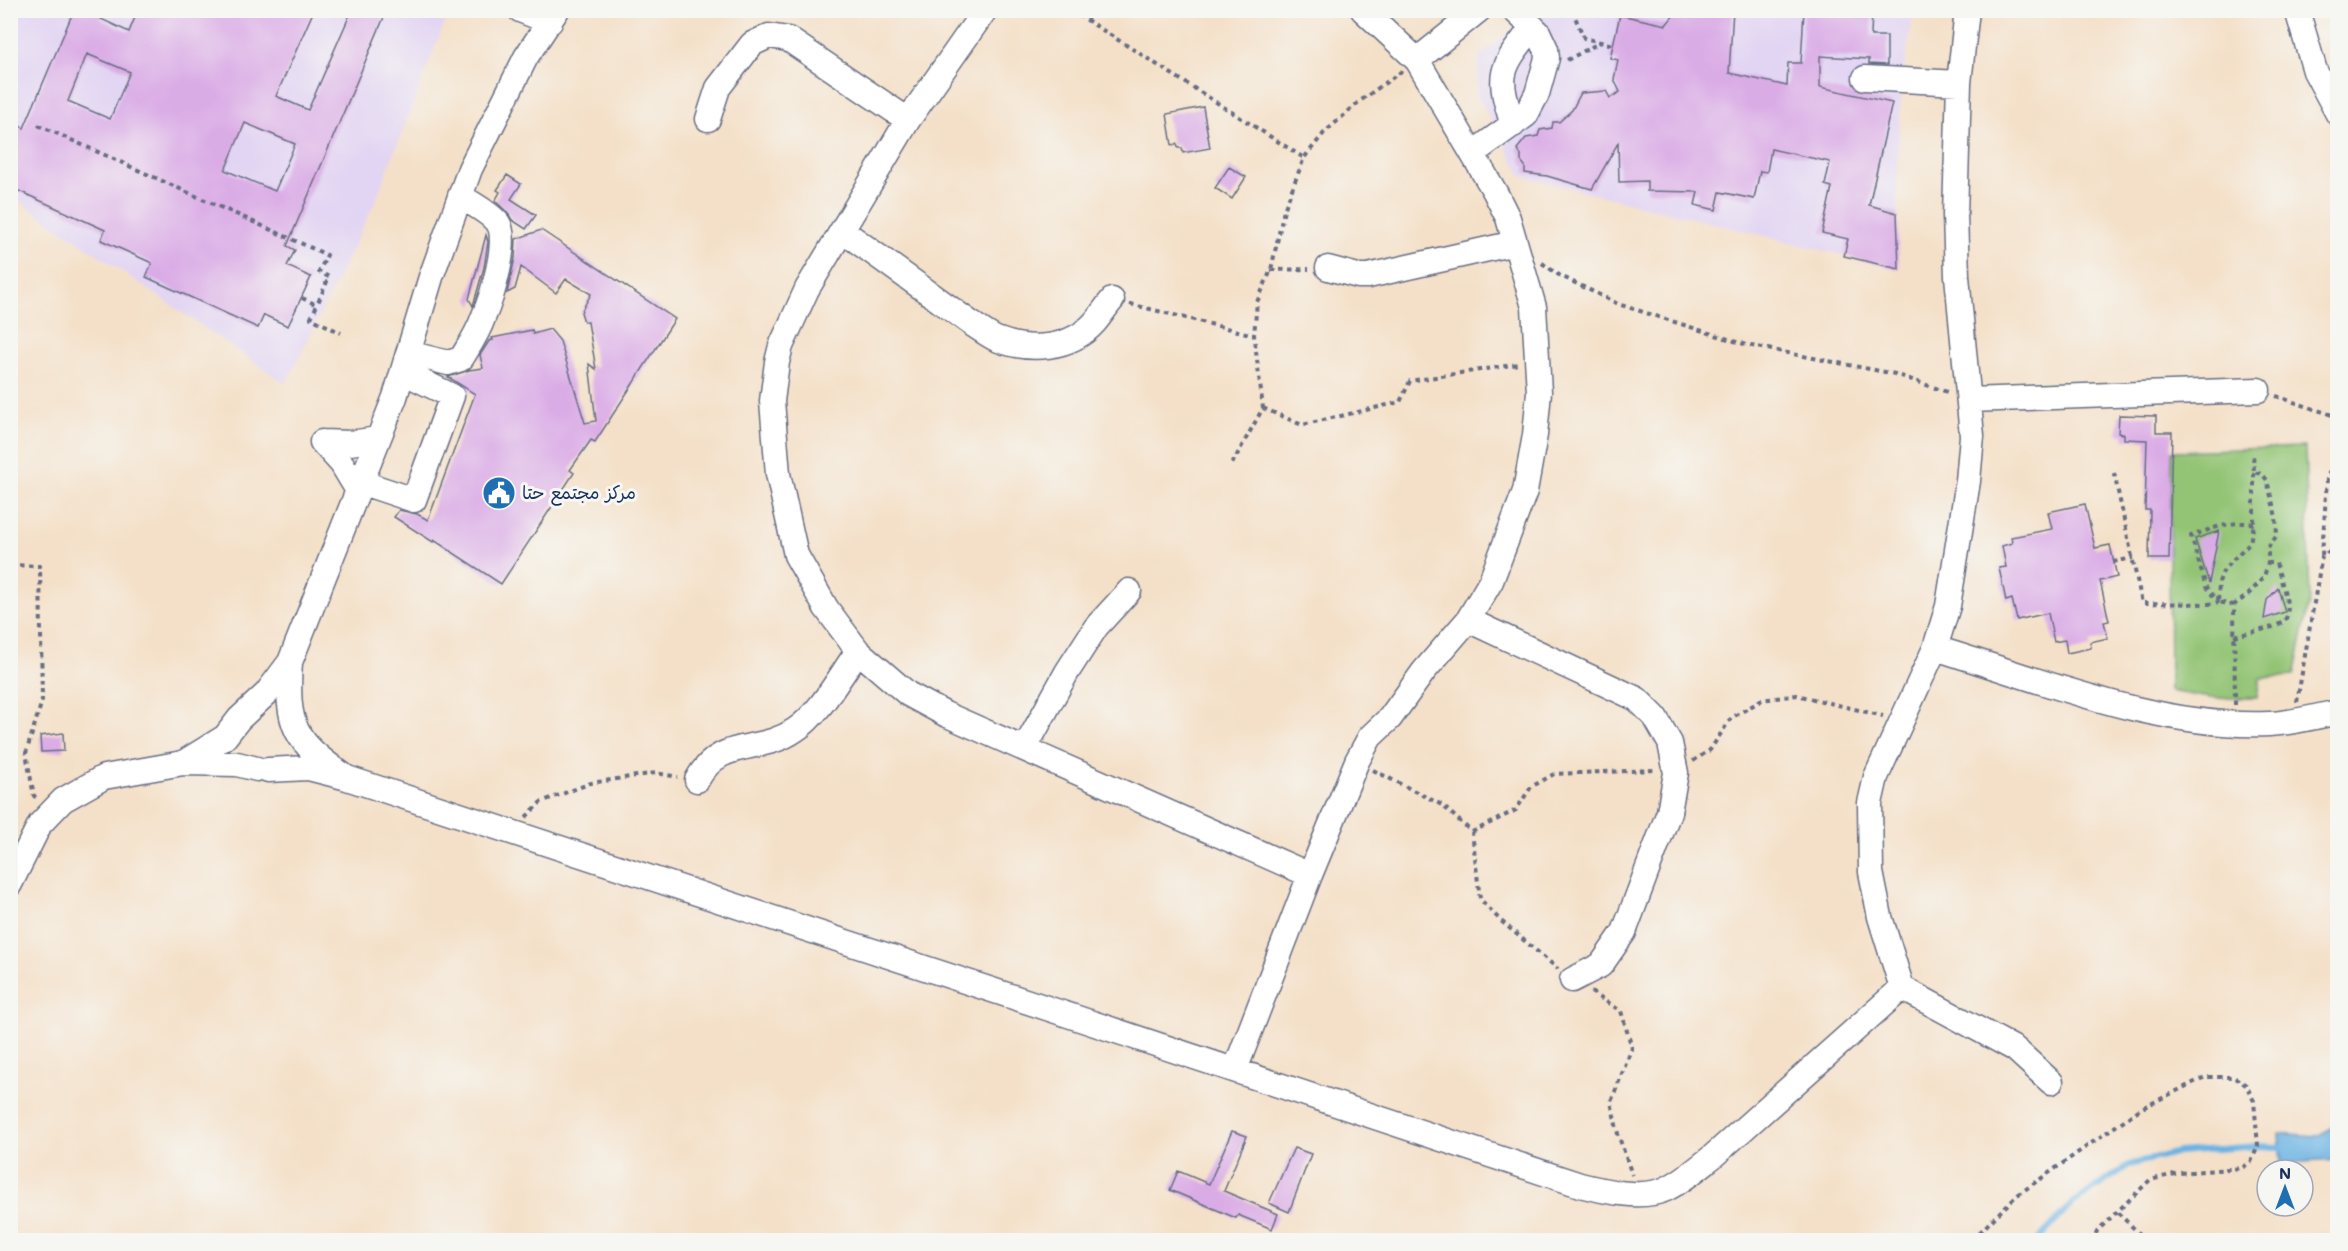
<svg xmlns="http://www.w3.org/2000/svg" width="2348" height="1251" font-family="Mali,'Playpen Sans Arabic',sans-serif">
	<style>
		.built { fill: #e2d4f3 }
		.green { fill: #93c474; stroke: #577a69; stroke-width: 1.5 }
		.water { fill: #6cb3e3; stroke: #4471a0; stroke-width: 1.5 }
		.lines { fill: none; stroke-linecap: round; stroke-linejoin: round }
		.stream { stroke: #6cb3e3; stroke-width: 6 }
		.building { fill: #daace6; fill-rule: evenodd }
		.minor-casing { stroke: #676d83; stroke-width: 27 }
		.path { stroke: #676d83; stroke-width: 4; stroke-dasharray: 4.5 4.5; stroke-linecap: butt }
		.minor { stroke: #fff; stroke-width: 24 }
		.labels { text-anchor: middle; stroke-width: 6; stroke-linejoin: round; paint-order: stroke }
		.poi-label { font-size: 18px; fill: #1b2f5e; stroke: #f6f6f2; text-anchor: start }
	</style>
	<rect width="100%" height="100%" fill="#f6f6f2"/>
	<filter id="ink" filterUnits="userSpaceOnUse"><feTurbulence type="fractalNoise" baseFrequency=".0167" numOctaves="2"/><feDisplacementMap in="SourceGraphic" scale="12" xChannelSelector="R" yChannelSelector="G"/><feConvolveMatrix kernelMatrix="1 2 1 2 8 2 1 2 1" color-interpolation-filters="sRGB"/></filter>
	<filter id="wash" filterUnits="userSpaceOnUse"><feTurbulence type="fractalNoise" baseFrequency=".008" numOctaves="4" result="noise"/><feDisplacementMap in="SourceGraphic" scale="24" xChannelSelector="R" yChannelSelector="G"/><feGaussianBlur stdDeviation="1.35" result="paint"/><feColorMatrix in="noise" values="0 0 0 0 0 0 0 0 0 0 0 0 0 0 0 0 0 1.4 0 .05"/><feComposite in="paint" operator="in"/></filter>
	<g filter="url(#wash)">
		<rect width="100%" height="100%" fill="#f4e0c8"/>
		<path class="built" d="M11 11H449L376 200 286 384 11 195Z
			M1534 11H1914L1902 80 1897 167 1899 269 1522 176 1503 141 1506 140 1496 121 1492 122 1477 95 1479 57 1512 30 1514 32Z"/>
		<path class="green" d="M2305 447 2310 599 2294 676 2260 678 2257 698H2210L2170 691 2169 559 2172 451Z"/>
		<path class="water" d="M2337 1125V1160L2281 1163 2279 1133 2317 1136Z"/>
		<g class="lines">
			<path class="stream" d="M2038 1240 2073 1203 2129 1165 2178 1152 2258 1146 2280 1147"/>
		</g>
		<g id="blocks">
			<path class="building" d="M74 10H105L101 19 129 32 138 10H314L276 96 308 110 352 10H387L287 246 295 250 287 266 311 277 288 326 264 315 258 328 146 277 152 263 101 240 105 230 10 187V134L15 124 24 128ZM87 54 130 72 110 119 68 101ZM245 123 295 144 275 191 225 170Z
				M1678 10H1733L1729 73 1787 86 1788 63H1801L1804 10H1872L1871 36H1887V65L1869 64V59L1820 56V87L1892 103 1869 205 1897 213 1899 269 1844 256 1848 239 1822 233 1832 187 1825 185 1830 162 1771 149 1767 172 1760 171 1754 199 1720 192 1716 210 1695 205 1698 192 1647 191V181L1619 182 1618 143 1592 189 1547 176 1525 173V166L1521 161V155L1517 149 1526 138 1538 136 1540 130 1552 128 1553 122H1559L1572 110 1581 93 1606 91 1610 98 1620 92 1614 79 1618 60 1610 58 1620 15 1666 25Z
				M1203 107 1210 148 1183 153 1182 148H1178L1177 144 1172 145 1167 114Z
				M1229 167 1246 177 1232 199 1215 188Z
				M507 175 521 184 511 199 536 215 526 229 512 220 508 213 495 201 500 192 497 190Z
				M541 230 675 319 595 442 591 440 570 470 574 473 501 584 434 540 433 542 394 517 399 510 417 514 428 520 475 394 448 377 469 370 483 368 480 355 489 341 493 340 492 338 532 330 533 334 550 329 560 341 585 423 596 421 589 364 596 369 588 322H584L581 312 591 294 566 279 556 293 521 267 515 289 507 293 515 258 516 239Z
				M486 235 488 242 484 267 473 306 469 299Z
				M2119 415 2156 416V432H2172L2169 559H2149L2150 510H2145L2147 440 2124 439V434L2118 433Z
				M2085 504 2095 548 2110 545 2117 577 2100 581 2109 621 2104 622 2108 638 2090 642 2091 648 2067 653 2065 640 2054 642 2048 613 2017 620 2012 599 2006 601 1999 568 2006 567 2002 546 2012 543 2011 537 2052 529 2048 512Z
				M2219 531 2209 583 2195 539Z
				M2278 588 2285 612 2264 619 2267 600Z
				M63 733 64 751 41 752 40 736Z
				M1232 1131 1247 1136 1224 1191 1278 1214 1272 1229 1238 1215 1236 1218 1170 1190 1178 1171 1209 1184Z
				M1294 1148 1311 1154 1289 1212 1269 1203Z"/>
		</g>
	</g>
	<g filter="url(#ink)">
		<use href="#blocks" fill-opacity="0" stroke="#676d83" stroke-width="1.5"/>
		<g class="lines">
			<defs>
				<path id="minor" d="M520 10 550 22
					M985 10 908 120 807 289 781 346 777 362 772 401 778 474 796 555 826 608 858 651 908 694 945 714 1310 875
					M1967 10 1959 83 1955 215 1957 276 1972 436 1968 481 1948 606 1935 648 1876 777 1870 803 1871 872 1880 917 1902 988 2015 1049 2051 1082
					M2297 10 2315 71 2338 114
					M1417 60 1479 10
					M1865 78 1959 83
					M708 119 718 88 752 44 769 36 788 39 908 120
					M1513 125C1496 73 1500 69 1533 27
					M1473 153 1526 115 1537 94 1547 58 1546 49 1538 32 1514 10
					M843 231 972 324C980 329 988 335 996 339 1029 352 1070 350 1095 322 1101 315 1106 307 1112 300
					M1328 268 1358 276H1368L1515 243
					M408 353 448 363 461 359C469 346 478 333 483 318 491 300 510 240 498 223 489 212 471 203 460 196
					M1969 400 2258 390
					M322 442 342 464 357 489
					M322 442 350 443 378 439
					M360 482 414 500 452 396 403 372
					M1468 620 1637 699 1655 717 1670 743 1676 773 1669 812 1624 932 1601 965 1572 980
					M1935 648C2040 680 2159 729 2269 724 2292 723 2315 717 2338 712
					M1025 748 1067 672 1096 627 1129 591
					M183 763 225 737 239 719 266 694 290 662 395 397 431 277 470 169 526 57 557 10
					M268 770 308 768 347 778C294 741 286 728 290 662
					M347 778 1065 1014 1580 1185C1604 1191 1642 1200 1666 1189 1683 1181 1698 1168 1712 1157L1902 988
					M697 780C721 736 759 755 795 730 820 714 840 676 858 651
					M10 884 40 824 63 800 104 777 183 763 237 764 257 769
					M1235 1070 1310 875 1357 761 1370 737 1390 718 1424 671 1468 620 1491 581 1525 491 1535 435 1539 392 1534 307 1508 218 1495 192 1417 60 1363 10"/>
			</defs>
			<use href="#minor" class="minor-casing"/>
			<path class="path" d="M1071 10 1304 158
				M1572 10 1584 38 1613 45
				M1567 60 1601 42
				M38 125 327 255 319 272 329 277 317 305
				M1542 263 1559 275 1618 304 1747 345 1895 374 1947 392
				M1271 270 1309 269
				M302 298 317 305 311 318 341 333
				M1130 304 1254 335
				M2276 396 2338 417
				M1263 408 1302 425 1400 402 1410 381 1518 364
				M1232 464 1263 408 1254 335 1257 302 1271 270 1284 210 1304 158 1324 133 1360 101 1402 71
				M2114 473 2142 603 2209 604 2218 602 2206 587 2191 536C2211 529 2232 520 2254 524
				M2322 555 2327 479 2338 447
				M2113 562 2133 558
				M10 565 40 566 42 701 26 753 34 796 38 799
				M2234 605 2218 602 2219 582 2224 569 2250 542 2254 524V472
				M2234 636C2299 622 2294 626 2276 563H2268
				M2297 702 2322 556 2338 546
				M2235 705 2234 605 2248 595 2264 577 2268 563V548L2277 535 2276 517 2267 480 2262 474 2254 472 2253 453
				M1693 761 1710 750 1731 718 1762 700 1797 695 1883 716
				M1373 770 1442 805 1472 832 1480 899 1501 921 1558 969
				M526 817 541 802 591 783 656 773 678 777
				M1472 832 1516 810 1531 787 1554 774 1654 770
				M1591 992 1621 1011 1632 1048 1611 1102 1618 1134 1632 1175
				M2118 1213 2146 1240
				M1974 1240 1982 1230 2016 1196 2140 1109 2205 1077H2234L2246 1085 2254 1101 2258 1146 2251 1162 2242 1168 2179 1173 2150 1180 2097 1231 2093 1240"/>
			<use href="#minor" class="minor"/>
		</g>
	</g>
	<defs>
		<symbol id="civic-disc" viewBox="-11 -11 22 22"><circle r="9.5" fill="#1f6fb2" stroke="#f6f6f2"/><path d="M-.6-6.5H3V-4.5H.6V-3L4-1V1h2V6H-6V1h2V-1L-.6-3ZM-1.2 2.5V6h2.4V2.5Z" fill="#fff"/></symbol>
	</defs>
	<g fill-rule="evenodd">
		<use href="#civic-disc" x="480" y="474" width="38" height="38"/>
	</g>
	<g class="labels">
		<g class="poi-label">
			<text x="522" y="499">مركز مجتمع حتا</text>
		</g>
	</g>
	<rect width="2348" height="1251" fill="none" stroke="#f6f6f2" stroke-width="36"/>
	<g transform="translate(2285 1188)"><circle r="28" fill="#f6f6f2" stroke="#9ea6b7" stroke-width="1.5"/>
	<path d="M0-4.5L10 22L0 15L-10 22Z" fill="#1f6fb2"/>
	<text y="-9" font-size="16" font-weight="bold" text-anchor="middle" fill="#1b2f5e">N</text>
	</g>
</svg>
